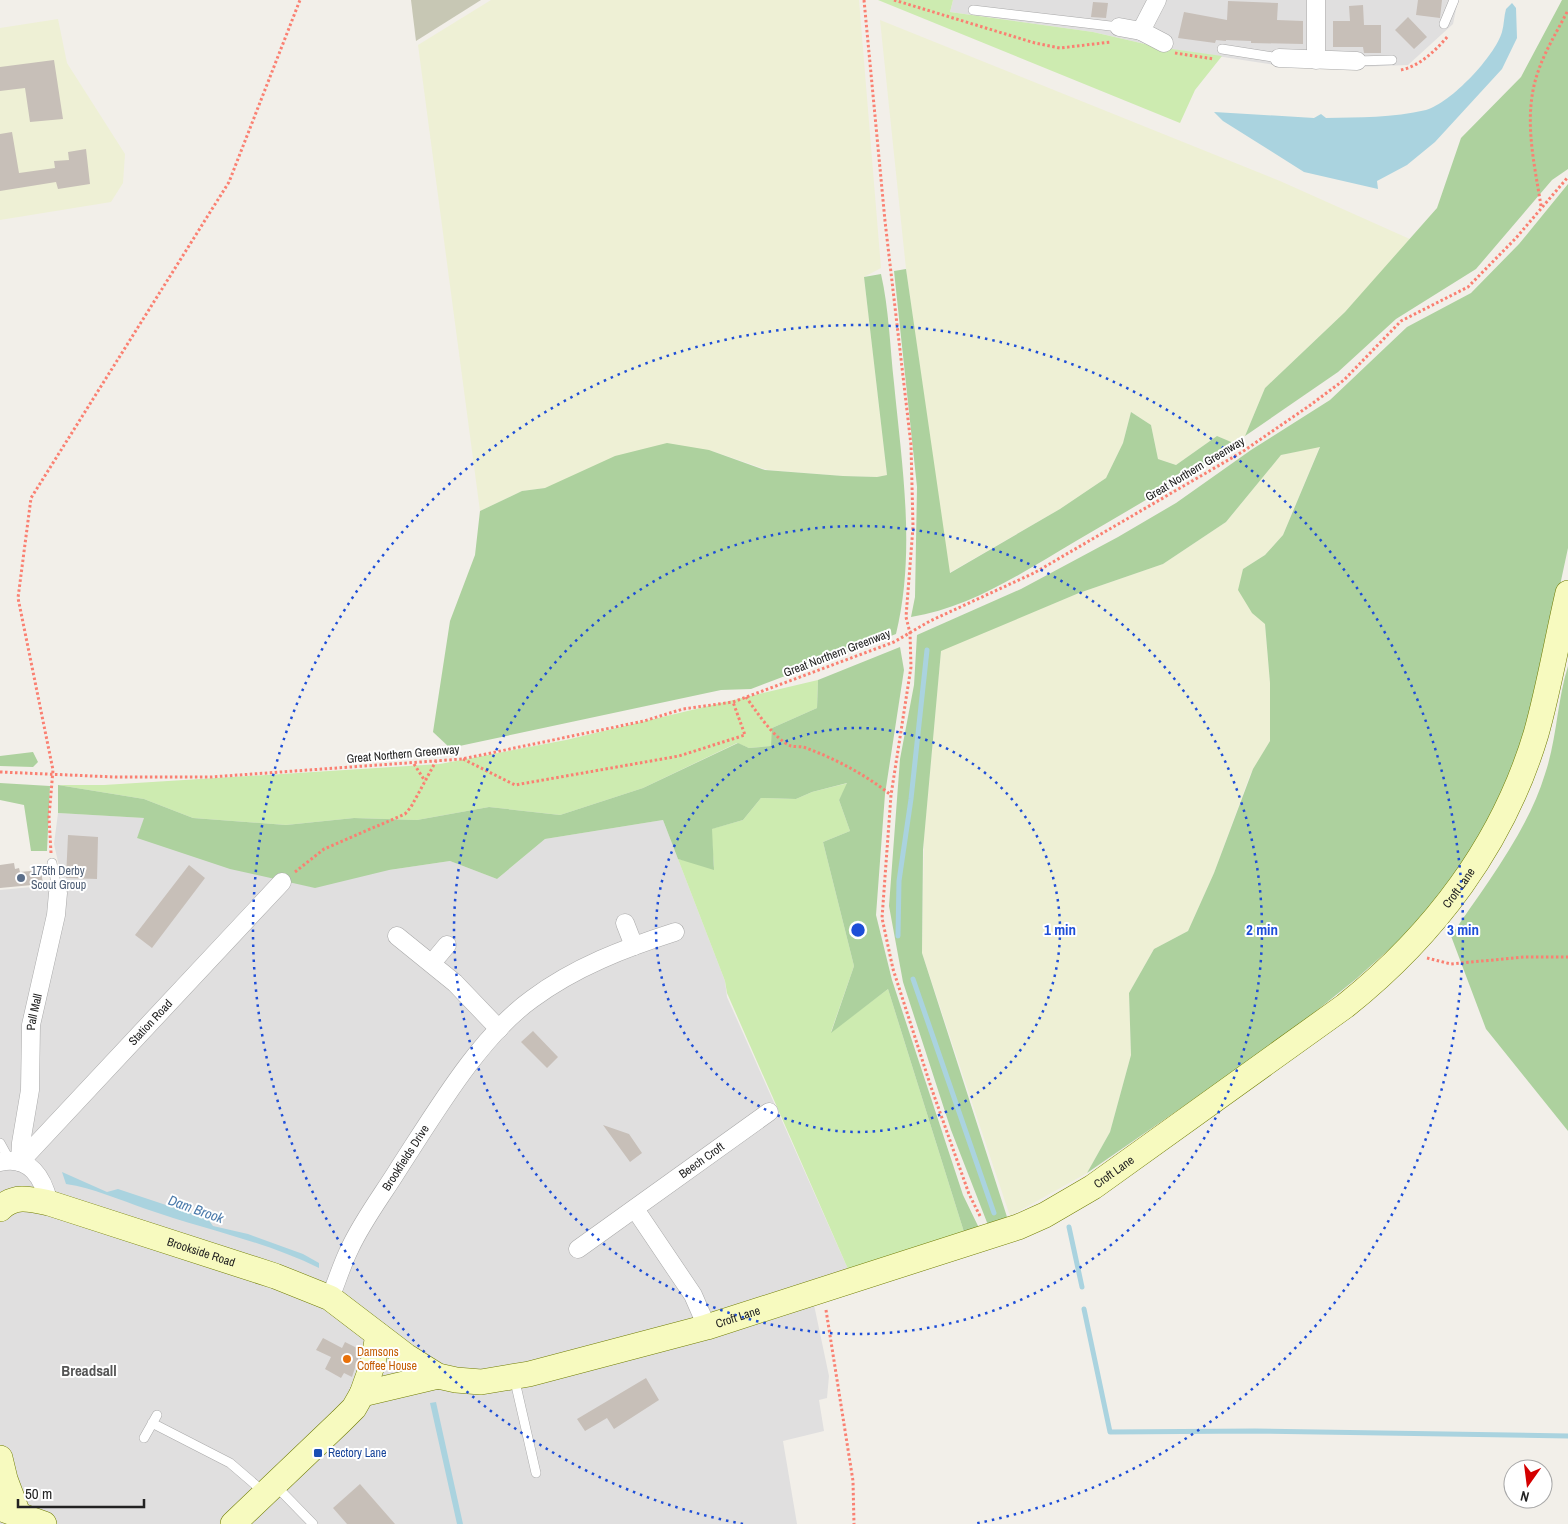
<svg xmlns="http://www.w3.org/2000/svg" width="1568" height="1524" font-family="'Archivo Narrow',sans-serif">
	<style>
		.residential { fill: #e0dfdf }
		.construction { fill: #c7c7b4 }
		.farmland { fill: #eef0d5 }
		.grass { fill: #cdebb0 }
		.forest { fill: #add19e }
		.water { fill: #aad3df }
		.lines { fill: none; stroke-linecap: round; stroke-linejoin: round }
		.stream { stroke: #aad3df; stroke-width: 5 }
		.building { fill: #c7bfb8 }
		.lane-casing { stroke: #a9a9a9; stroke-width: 10 }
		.street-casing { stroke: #a9a9a9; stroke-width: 19 }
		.secondary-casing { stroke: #707d05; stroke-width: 26 }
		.path { stroke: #fa8072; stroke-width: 3; stroke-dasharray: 2.5 2.5; stroke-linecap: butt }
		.lane { stroke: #fff; stroke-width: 9 }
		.street { stroke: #fff; stroke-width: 18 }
		.secondary { stroke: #f7fabf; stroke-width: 25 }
		.ring { fill: none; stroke: #1d4ed8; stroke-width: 2.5; stroke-dasharray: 2.5 5 }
		.service-dot { fill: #5c6f8a; stroke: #fff; stroke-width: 2 }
		.food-dot { fill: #e8710a; stroke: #fff; stroke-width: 2 }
		.transit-dot { fill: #1a4fb4; stroke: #fff; stroke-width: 2 }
		.labels { text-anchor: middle; stroke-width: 4; stroke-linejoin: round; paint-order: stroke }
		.street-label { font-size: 12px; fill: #222; stroke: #fff }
		.service-label { font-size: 12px; fill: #4e5e75; stroke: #fff; text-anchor: start }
		.food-label { font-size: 12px; fill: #c56008; stroke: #fff; text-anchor: start }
		.transit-label { font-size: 12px; fill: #164399; stroke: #fff; text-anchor: start }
		.water-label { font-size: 14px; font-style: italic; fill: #4a7aab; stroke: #fff }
		.quarter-label { font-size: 15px; font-weight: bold; fill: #555; stroke: #fff }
		.centre { fill: #1d4ed8; stroke: #fff; stroke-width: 2.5 }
		.ring-label { font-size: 15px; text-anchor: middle; font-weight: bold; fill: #1d4ed8; stroke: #fff; stroke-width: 4; stroke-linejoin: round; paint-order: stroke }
	</style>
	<rect width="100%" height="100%" fill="#f2efe9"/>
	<path class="residential" d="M953 0H1458L1453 24 1408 65 1357 67 1275 65 1158 47 1093 32 950 12Z
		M58 813 145 818 137 838 389 870 450 861 497 879 545 839 663 820 725 981 727 997 848 1269 809 1281 829 1376 827 1398 819 1400 824 1431 783 1441 797 1524H0V890L63 884 54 844Z"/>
	<path class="construction" d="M411 0H481L416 41Z"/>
	<path class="farmland" d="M491 0H859L881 268 864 277 887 475 877 477 843 476 768 470 712 451 545 488 522 491 480 511 418 45Z
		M58 19 67 63 125 154 123 183 111 202 0 220V28Z
		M880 20 1280 181 1412 240 1345 312 1265 388 1245 436 1236 444 1217 436 1176 465 1158 459 1151 425 1131 412 1123 443 1106 478 1060 509 949 573 906 269Z
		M1320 446 1283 535 1265 555 1243 569 1252 612 1265 623 1270 683V741L1250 775 1214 873 1188 931 1154 949 1129 993 1131 1055 1110 1132 1087 1173 1010 1216 922 953 924 838 941 650 1079 593 1163 564 1226 522 1281 455Z"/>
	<path class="grass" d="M878 0H953L950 12 1093 32 1158 47 1222 56 1195 90 1180 123Z
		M818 680 817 708 772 728V746L749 748 737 743 643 788 560 815 489 807 417 820 354 818 286 825 193 818 144 799 58 785H104L440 764 566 740Z
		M848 783 839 800 850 831 823 842 854 966 831 1032 888 989 964 1232 848 1269 727 993 725 981 678 859 714 867 711 829 743 820 761 798 796 799 812 792Z"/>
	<path class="forest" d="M1562 0H1568V169L1552 180 1476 269 1396 319 1338 372 1245 436 1265 388 1345 312 1437 208 1461 138 1521 77Z
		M1568 184V548L1529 730 1476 848 1412 929 1356 979 1285 1036 1087 1173 1110 1132 1131 1055 1129 993 1154 949 1188 931 1214 873 1253 769 1270 741V683L1265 624 1252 613 1238 590 1243 569 1265 555 1283 535 1320 447 1281 455 1226 522 1163 564 1079 593 941 651 923 850 922 953 1008 1220 988 1225 951 1130 903 982 889 906 900 759 914 685 917 635 1021 589 1118 537 1176 503 1251 450 1330 400 1407 327 1471 293 1519 244Z
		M906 269 950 573 1060 509 1106 478 1123 443 1131 412 1151 425 1158 459 1176 465 1217 436 1236 444C1184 479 1130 509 1076 541 1025 571 970 608 911 617L915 597 917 487 894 271Z
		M881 274C889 309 890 347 894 383 902 466 916 552 896 634L751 689 721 690 450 748 433 732 450 621 475 555 480 511 522 491 545 488 615 456 667 443 709 450 765 470 843 476 877 477 887 475 864 277Z
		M900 647 904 670 885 794 876 915 892 980 963 1195 979 1228 964 1232 888 989 831 1033 854 966 823 842 850 831 839 800 847 783 812 792 796 799 761 798 743 820 712 829 714 870 678 859 663 820 545 839 497 879 450 861 389 870 315 888 230 869 137 838 144 818 58 813V785L144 799 193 818 286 825 354 818 417 820 489 807 560 815 643 788 738 743 749 748 771 746 772 728 817 708 818 680Z
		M1568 666V1131L1486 1029 1451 936C1484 887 1528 831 1545 774 1557 739 1557 701 1568 666Z
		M33 752 38 762 33 767 0 766V756Z
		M0 783 50 786 47 851H31L24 805 0 800Z"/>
	<path class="water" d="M1512 3 1516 8 1517 38 1502 69 1435 142 1407 165 1377 181 1378 189 1304 172 1223 121 1214 112 1314 118 1321 114 1326 118C1359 117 1393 118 1426 110 1451 103 1495 56 1502 32 1504 25 1504 16 1506 9Z
		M62 1172 107 1192 118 1189 208 1219 213 1226 248 1234 303 1254 319 1263V1268C264 1241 203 1229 146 1209 120 1200 93 1188 66 1184Z
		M436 1402 463 1524H457L430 1403Z"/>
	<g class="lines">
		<path class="stream" d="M898 936 899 881 911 799 927 650
			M913 979 994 1213
			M1069 1227 1082 1287
			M1084 1309 1110 1432 1255 1431 1568 1436"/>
	</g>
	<path class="building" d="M1418 0H1442L1440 18 1416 15Z
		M1228 1 1278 3 1277 20 1303 21V44L1251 43V41L1226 40V41L1216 40 1215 43 1178 38 1184 12 1227 20Z
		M1093 2 1108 3 1106 18 1091 17Z
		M1363 5 1364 25H1381V53H1364L1363 47H1333V21H1350L1349 6Z
		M1408 17 1427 37 1414 49 1395 30Z
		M54 60 63 119 30 122 25 88 0 91V67Z
		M12 132 19 173 55 168 54 161 69 160 68 152 86 149 90 184 58 189 56 182 0 191V134Z
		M68 835 98 837 97 879 66 878Z
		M14 863 15 869 19 868 20 872 41 870 43 884 0 888V865Z
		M189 865 205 878 152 948 135 935Z
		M533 1031 558 1057 547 1068 521 1042Z
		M603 1125 629 1134 642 1153 630 1162Z
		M323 1338 342 1348 345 1342 361 1350 352 1377 344 1373 341 1378 325 1369 331 1357 316 1350Z
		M646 1378 659 1400 614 1429 607 1418 585 1431 577 1419Z
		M360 1484 395 1524H347L333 1508Z"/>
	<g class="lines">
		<defs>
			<path id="lane" d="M973 10 1119 27
				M1444 24 1454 0
				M1222 49 1279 58
				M1357 61 1392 60
				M52 863 58 893
				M0 1143 10 1161
				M514 1377 536 1473
				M152 1423 230 1463 265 1493
				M144 1438 157 1415
				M276 1486 313 1524"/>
			<g id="street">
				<path d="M1316 0V60"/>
				<path d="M1119 27 1141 31 1164 43"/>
				<path d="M1141 31 1157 0"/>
				<path d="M1279 58 1357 61"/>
				<path d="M625 923 634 946"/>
				<path d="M397 936 455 983 499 1029"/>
				<path d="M432 963 447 945"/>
				<path d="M0 1162C30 1155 43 1178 49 1203"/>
				<path id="s1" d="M20 1162 282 882"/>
				<path id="s2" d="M20 1162 21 1143 30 1090 31 1025 56 915 58 893"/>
				<path d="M635 1209 693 1295 707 1327"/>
				<path id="s3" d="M578 1249 769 1112"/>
				<path id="s4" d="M330 1298C337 1281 342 1264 350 1248 363 1220 383 1194 399 1168 435 1113 479 1037 532 999 575 967 625 948 675 932"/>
			</g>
			<g id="secondary">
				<path id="s5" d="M0 1209C14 1194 31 1199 49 1203L275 1276 330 1298 406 1356 438 1376 456 1380 481 1382 529 1374 707 1327 1018 1227 1045 1215 1093 1187 1345 1006C1434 935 1503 844 1536 734 1549 688 1557 640 1568 593"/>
				<path d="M362 1394 373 1363 378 1335"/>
				<path d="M0 1458 5 1479 18 1514"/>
				<path d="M2 1509 44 1524"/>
				<path d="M233 1524 341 1421 354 1408 362 1394 438 1376"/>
			</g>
		</defs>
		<use href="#lane" class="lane-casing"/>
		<use href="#street" class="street-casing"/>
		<use href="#secondary" class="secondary-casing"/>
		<path class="path" d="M864 0 885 221 911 445 913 527 906 617 910 633 911 667 891 795 882 918 893 969 931 1087 969 1194 981 1218
			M894 0 1035 43 1060 48 1111 42
			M1175 53 1214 59
			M1401 70C1420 66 1436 50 1448 36
			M1541 206C1534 161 1522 114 1539 69 1546 49 1558 30 1568 10
			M746 697C756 711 775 740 791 746 795 747 801 746 806 748 836 759 866 775 891 795
			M463 759 515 785 679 756 745 735 733 702
			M414 764 425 781
			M0 772 115 777H211L462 759 644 721 683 709 733 702 894 642 930 621 1034 573 1242 452 1309 406 1344 380 1401 321 1468 287 1516 238 1568 177
			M51 853 49 817 53 770 18 598 31 498 229 182 300 0
			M295 872 324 849 405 814 411 807 436 761
			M1427 958 1451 964 1524 957H1568
			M826 1310 853 1481 854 1524"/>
		<use href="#lane" class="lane"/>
		<use href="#street" class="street"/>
		<use href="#secondary" class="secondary"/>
	</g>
	<g class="ring">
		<circle cx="858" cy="930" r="202"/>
		<circle cx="858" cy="930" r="404"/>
		<path d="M743 1524A605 605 0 1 1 973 1524"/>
	</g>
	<circle class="service-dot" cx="21" cy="878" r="5"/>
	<circle class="food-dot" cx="347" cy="1359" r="5"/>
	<rect class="transit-dot" x="313" y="1448" width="10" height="10" rx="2.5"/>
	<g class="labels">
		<g class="street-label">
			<text transform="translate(1195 469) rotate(-31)" y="4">Great Northern Greenway</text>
			<text transform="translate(837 653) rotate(-21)" y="4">Great Northern Greenway</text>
			<text transform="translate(403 754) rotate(-5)" y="4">Great Northern Greenway</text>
			<text dy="4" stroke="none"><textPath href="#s5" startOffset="1645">Croft Lane</textPath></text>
			<text dy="4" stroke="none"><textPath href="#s2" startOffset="151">Pall Mall</textPath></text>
			<text dy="4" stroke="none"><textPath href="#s1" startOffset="191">Station Road</textPath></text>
			<text dy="4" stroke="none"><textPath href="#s4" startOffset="160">Brookfields Drive</textPath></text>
			<text dy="4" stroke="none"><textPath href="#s3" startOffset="152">Beech Croft</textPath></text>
			<text dy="4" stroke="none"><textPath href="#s5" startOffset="1196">Croft Lane</textPath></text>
			<text dy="4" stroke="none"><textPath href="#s5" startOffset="212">Brookside Road</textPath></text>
			<text dy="4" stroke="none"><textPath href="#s5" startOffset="791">Croft Lane</textPath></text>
		</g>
		<g class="service-label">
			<text x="31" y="875">175th Derby<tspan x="31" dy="14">Scout Group</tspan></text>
		</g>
		<g class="food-label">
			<text x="357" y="1356">Damsons<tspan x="357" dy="14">Coffee House</tspan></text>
		</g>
		<g class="transit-label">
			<text x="328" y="1457">Rectory Lane</text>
		</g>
		<g class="water-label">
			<text transform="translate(196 1209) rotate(20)" y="5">Dam Brook</text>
		</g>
		<g class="quarter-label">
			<text x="89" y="1376">Breadsall</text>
		</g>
	</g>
	<circle cx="858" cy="930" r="8" class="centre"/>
	<g class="ring-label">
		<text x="1060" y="935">1 min</text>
		<text x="1262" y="935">2 min</text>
		<text x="1463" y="935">3 min</text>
	</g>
	<g transform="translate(1528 1484) rotate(194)"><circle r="24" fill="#ffffff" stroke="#a7a7a7"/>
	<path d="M0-4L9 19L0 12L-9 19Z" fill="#d40000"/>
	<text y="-8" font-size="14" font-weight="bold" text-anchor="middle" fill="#222222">N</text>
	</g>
	<path d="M18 1499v8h126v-8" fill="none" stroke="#222222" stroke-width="2.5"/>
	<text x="25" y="1499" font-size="15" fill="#222222" stroke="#ffffff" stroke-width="4" paint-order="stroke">50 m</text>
</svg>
